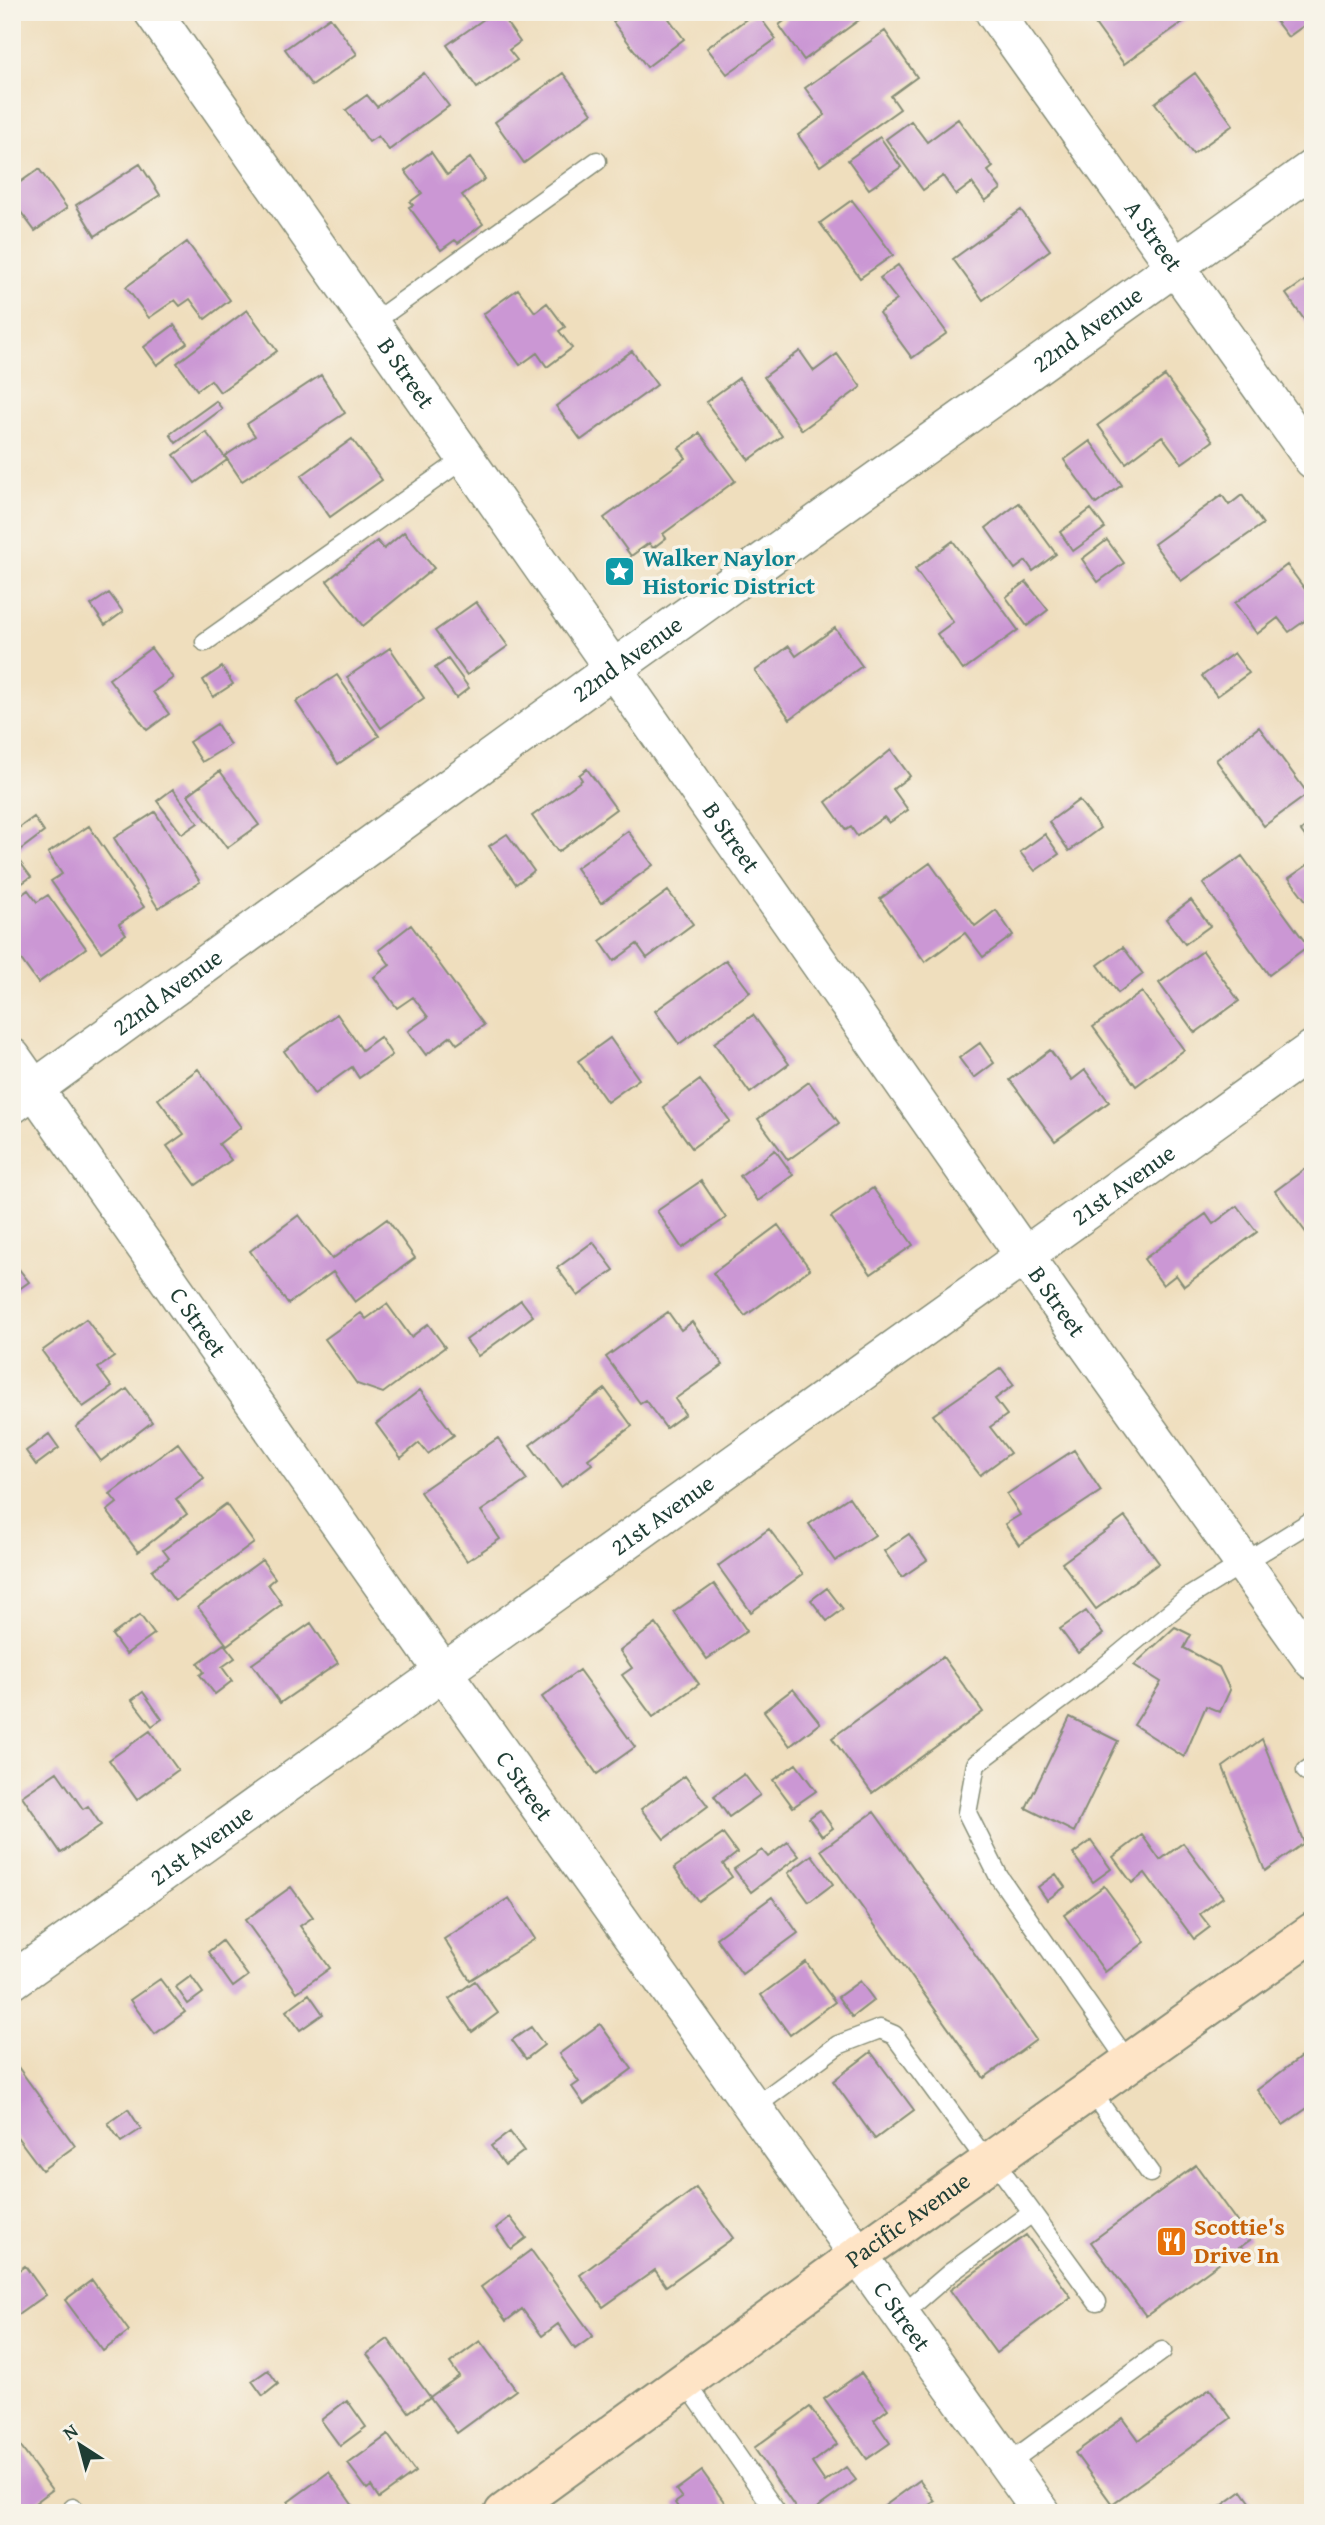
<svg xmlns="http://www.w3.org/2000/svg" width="1325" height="2525" font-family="'Gentium Book Plus',serif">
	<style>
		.building { fill: #cb97d4 }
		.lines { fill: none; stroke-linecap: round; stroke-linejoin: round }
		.lane-casing { stroke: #878e78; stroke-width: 21 }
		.street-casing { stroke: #878e78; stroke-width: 40 }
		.secondary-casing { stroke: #878e78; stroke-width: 42 }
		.lane { stroke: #fff; stroke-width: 18 }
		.street { stroke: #fff; stroke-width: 37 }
		.secondary { stroke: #fee4c6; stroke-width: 38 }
		.labels { text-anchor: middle; stroke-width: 7; stroke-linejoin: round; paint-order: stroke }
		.street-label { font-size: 24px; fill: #1f3d34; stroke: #f7f3e8 }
		.culture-label { font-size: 24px; font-weight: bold; fill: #0d838f; stroke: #f7f3e8; text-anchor: start }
		.food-label { font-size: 24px; font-weight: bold; fill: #c56008; stroke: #f7f3e8; text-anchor: start }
	</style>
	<rect width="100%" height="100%" fill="#f7f3e8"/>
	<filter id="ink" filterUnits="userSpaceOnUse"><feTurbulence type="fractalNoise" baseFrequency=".0143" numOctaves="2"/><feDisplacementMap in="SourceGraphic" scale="14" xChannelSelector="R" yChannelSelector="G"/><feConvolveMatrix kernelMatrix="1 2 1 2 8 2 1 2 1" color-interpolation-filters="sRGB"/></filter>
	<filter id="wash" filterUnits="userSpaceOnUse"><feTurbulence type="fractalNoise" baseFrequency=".00686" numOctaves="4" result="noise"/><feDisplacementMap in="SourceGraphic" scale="28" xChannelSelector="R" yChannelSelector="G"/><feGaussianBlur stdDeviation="1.57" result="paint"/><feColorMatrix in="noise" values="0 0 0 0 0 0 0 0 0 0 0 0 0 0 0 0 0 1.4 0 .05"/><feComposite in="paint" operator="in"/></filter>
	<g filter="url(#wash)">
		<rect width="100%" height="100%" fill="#efdebd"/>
		<g id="blocks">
			<path class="building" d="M494 12H499L520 42 509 50 517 60 477 88 447 45Z
				M626 12H664L684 39 647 67 613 22Z
				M756 12 776 39 727 74 707 48Z
				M796 12H870L804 60 779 25Z
				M1105 12H1187L1190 17 1124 64 1093 21Z
				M1269 12H1313V19L1288 37Z
				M330 17 357 54 312 86 285 49Z
				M885 31 917 77 891 96 900 109 820 166 798 135 825 115 805 88Z
				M424 73 449 106 389 150 378 136 369 142 346 110 367 95 377 107Z
				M563 73 592 113 524 163 495 122Z
				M1195 73 1233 125 1193 154 1155 103Z
				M958 119 993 167 988 171 1001 189 985 201 972 183 956 195 943 176 923 190 886 139 911 121 927 142Z
				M880 137 901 167 869 189 848 160Z
				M431 152 447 175 470 158 485 179 462 195 483 224 458 243 455 240 441 250 409 207 413 205 410 202 422 193 405 171Z
				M140 164 160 195 95 236 76 205Z
				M39 169 67 208 35 231 12 200V188Z
				M852 200 893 255 860 278 820 223Z
				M1021 210 1050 250 983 300 953 259Z
				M187 242 230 300 205 319 190 299 180 306 175 300 149 318 126 287Z
				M898 265 947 333 912 358 879 313 897 300 880 278Z
				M1313 275V321L1308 325 1286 294Z
				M518 289 535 312 547 303 565 327 559 331 572 348 547 367 537 353 520 365 483 314Z
				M247 310 277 351 220 392 211 380 197 390 177 363Z
				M174 325 187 343 157 365 144 347Z
				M632 351 657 385 581 440 556 406Z
				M800 351 814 371 837 354 861 387 802 430 764 377Z
				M321 375 345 413 242 481 225 456 255 436 247 424Z
				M1165 376 1213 441 1182 463 1162 436 1126 463 1098 425Z
				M739 378 782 436 749 460 706 402Z
				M216 401 222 409 176 443 170 434Z
				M206 432 227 460 195 483 174 455Z
				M700 433 735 481 663 534 666 538 653 548 649 543 631 556 604 518 686 458 679 448Z
				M352 439 382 480 330 517 301 476Z
				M1090 441 1122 485 1096 504 1064 460Z
				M1222 495 1229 505 1242 495 1263 524 1181 581 1154 544Z
				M1019 503 1056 554 1033 571 1026 561 1015 569 986 528Z
				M1091 509 1105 528 1073 551 1060 532Z
				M404 532 434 568 363 626 327 581 377 541 384 549Z
				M1107 540 1124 563 1098 582 1082 559Z
				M953 541 1018 630 963 670 937 634 953 622 915 569Z
				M1287 565 1313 600V615L1289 632 1278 618 1257 634 1235 603Z
				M1026 582 1048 610 1027 626 1006 597Z
				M109 593 123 612 105 625 91 605Z
				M476 602 508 646 467 675 435 631Z
				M835 628 862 666 790 719 755 671 789 646 796 656Z
				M151 648 173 678 153 692 169 714 147 730 109 679Z
				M390 648 424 698 381 728 347 677Z
				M1234 653 1249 673 1217 696 1202 676Z
				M448 659 469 688 456 698 435 668Z
				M222 667 233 684 213 697 203 680Z
				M337 675 379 736 338 764 296 702Z
				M217 724 230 745 202 762 189 742Z
				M1259 727 1308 794 1264 826 1216 760Z
				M891 750 910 776 893 789 908 810 889 823 884 817 857 836 851 827 846 830 826 802Z
				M587 769 616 809 558 852 532 816 582 780 579 775Z
				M220 771 259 825 227 848 188 795Z
				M173 789 198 823 182 834 157 801Z
				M1079 800 1100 828 1069 851 1049 822Z
				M155 812 200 882 158 908 114 838Z
				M34 817 44 832 20 850 12 840V833Z
				M1313 822V847L1301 831Z
				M89 826 144 907 119 924 126 934 101 952 51 881 62 874 48 853Z
				M628 831 653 865 601 903 576 868Z
				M507 834 534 871 516 884 489 846Z
				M1045 834 1059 854 1035 871 1020 852Z
				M14 854 31 877 12 890V855Z
				M1242 856 1308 946 1269 975 1203 884Z
				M1313 861V910L1289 878Z
				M930 863 975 926 996 910 1013 935 983 957 965 933 925 962 880 899Z
				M28 890 37 902 48 895 86 948 38 983 12 947V920L16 918 12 902Z
				M668 891 693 924 647 958 637 944 614 961 600 941Z
				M1191 900 1210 926 1185 944 1166 919Z
				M411 925 484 1025 457 1044 451 1036 426 1055 408 1031 428 1017 413 997 397 1008 374 977 390 965 379 950Z
				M1123 947 1143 974 1118 993 1098 965Z
				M1203 951 1239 1001 1195 1033 1159 983Z
				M726 960 750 992 679 1044 655 1011Z
				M1142 992 1184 1050 1136 1086 1093 1027Z
				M337 1014 362 1050 380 1037 392 1055 359 1078 352 1067 314 1094 284 1051Z
				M753 1015 789 1064 750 1093 714 1043Z
				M610 1038 639 1079 607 1102 578 1061Z
				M980 1043 994 1063 974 1078 959 1058Z
				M1050 1050 1072 1080 1085 1070 1109 1102 1055 1141 1010 1080Z
				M198 1069 241 1127 219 1144 231 1160 196 1185 167 1146 184 1134 158 1099Z
				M700 1080 730 1121 692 1148 663 1107Z
				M809 1082 839 1123 788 1160 758 1119Z
				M775 1150 793 1175 758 1201 740 1176Z
				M1313 1163V1242L1275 1191Z
				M701 1181 726 1218 682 1248 657 1211Z
				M873 1188 913 1245 871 1274 831 1217Z
				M1237 1206 1257 1232 1184 1286 1176 1275 1163 1285 1144 1259 1206 1214 1213 1224Z
				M299 1215 332 1259 387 1219 415 1258 355 1302 333 1272 288 1304 250 1251Z
				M778 1225 810 1269 745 1316 713 1273Z
				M593 1242 614 1270 578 1296 557 1268Z
				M12 1260 29 1282 12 1294Z
				M521 1300 533 1316 478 1356 466 1340Z
				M387 1304 411 1337 428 1324 445 1347 383 1393 357 1384 325 1339 361 1313 366 1319Z
				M668 1312 681 1330 692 1322 723 1365 675 1399 685 1414 666 1428 645 1400 640 1403 606 1357Z
				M86 1319 114 1357 98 1368 112 1387 83 1407 42 1351Z
				M1001 1368 1014 1385 995 1399 1007 1415 990 1427 1010 1453 980 1475 933 1415Z
				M127 1389 152 1422 101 1461 76 1427Z
				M605 1389 632 1426 588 1459 592 1464 561 1487 530 1445Z
				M420 1390 454 1435 428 1454 419 1443 401 1458 376 1424Z
				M49 1434 59 1448 36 1465 26 1451Z
				M498 1438 527 1480 481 1511 500 1539 467 1561 420 1492Z
				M178 1443 204 1478 176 1499 187 1514 138 1552 107 1511 117 1503 110 1494Z
				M1074 1450 1101 1491 1019 1545 1005 1524 1020 1515 1007 1494Z
				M849 1497 875 1535 835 1561 809 1524Z
				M226 1504 254 1543 175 1601 152 1570 169 1558 163 1550Z
				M1125 1517 1159 1563 1096 1609 1062 1563Z
				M769 1529 803 1574 751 1612 718 1566Z
				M909 1534 927 1560 902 1577 884 1551Z
				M262 1560 275 1578 268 1584 282 1604 227 1645 198 1607Z
				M714 1584 747 1631 707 1659 674 1612Z
				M827 1588 843 1609 827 1621 811 1600Z
				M1086 1611 1103 1634 1078 1653 1060 1629Z
				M140 1615 154 1634 126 1654 112 1635Z
				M311 1623 338 1663 280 1703 252 1664Z
				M656 1624 699 1684 653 1717 622 1675 632 1668 620 1651Z
				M1175 1627 1191 1635 1184 1648 1219 1667 1230 1690 1220 1712 1206 1706 1184 1757 1134 1725 1161 1682 1134 1665Z
				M224 1644 235 1658 222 1667 232 1681 215 1694 200 1675 204 1672 198 1663Z
				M943 1657 983 1712 872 1793 832 1738Z
				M579 1670 635 1747 597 1774 542 1697Z
				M793 1689 820 1723 790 1746 764 1711Z
				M143 1692 162 1719 152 1726 132 1700Z
				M1070 1717 1118 1741 1074 1832 1026 1808Z
				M150 1731 178 1770 137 1800 109 1760Z
				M1262 1739 1304 1843 1265 1871 1223 1767Z
				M796 1764 816 1791 793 1807 773 1780Z
				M57 1772 83 1809 88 1806 101 1825 61 1853 22 1796Z
				M744 1774 760 1795 729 1817 714 1796Z
				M685 1776 708 1806 664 1839 641 1809Z
				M820 1810 833 1828 822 1836 809 1818Z
				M874 1812 1036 2040 984 2078 821 1850Z
				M723 1834 737 1853 723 1864 732 1877 698 1901 674 1868Z
				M1142 1835 1160 1860 1183 1843 1223 1897 1200 1914 1210 1927 1194 1939 1145 1873 1132 1883 1113 1857Z
				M1091 1841 1111 1869 1093 1882 1073 1854Z
				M788 1842 799 1856 751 1892 734 1869 762 1850 768 1857Z
				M812 1855 833 1884 809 1902 788 1873Z
				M1056 1874 1065 1887 1047 1900 1038 1887Z
				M1104 1886 1145 1942 1105 1972 1064 1915Z
				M291 1887 313 1917 300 1926 330 1968 297 1992 245 1920Z
				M772 1897 798 1933 742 1974 716 1938Z
				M509 1898 535 1939 470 1980 444 1939Z
				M222 1941 248 1976 233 1987 208 1952Z
				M806 1962 835 2002 790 2035 761 1995Z
				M191 1976 203 1993 188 2004 176 1987Z
				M160 1979 185 2012 155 2034 130 2000Z
				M475 1981 498 2013 472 2032 449 1999Z
				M860 1981 874 2000 852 2017 838 1997Z
				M309 1994 323 2014 300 2030 286 2011Z
				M600 2024 632 2069 584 2104 572 2087 579 2082 559 2054Z
				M531 2027 544 2045 526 2059 512 2040Z
				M871 2052 914 2110 875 2139 833 2081Z
				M1305 2054 1313 2064V2104L1283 2125 1257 2090Z
				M18 2067 75 2146 42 2170 12 2130V2072Z
				M128 2109 141 2129 121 2142 108 2123Z
				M510 2132 524 2151 505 2165 491 2146Z
				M1196 2165 1250 2240 1146 2316 1091 2242Z
				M696 2188 733 2238 666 2286 655 2270 603 2307 580 2275Z
				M510 2217 526 2238 511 2249 496 2228Z
				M1026 2235 1071 2297 996 2353 950 2290Z
				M531 2250 593 2336 575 2349 558 2324 542 2336 522 2309 506 2321 481 2287Z
				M25 2266 46 2295 12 2319V2275Z
				M92 2280 129 2331 103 2351 65 2300Z
				M388 2339 430 2397 409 2412 367 2354Z
				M480 2341 516 2390 457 2433 430 2397 459 2376 450 2363Z
				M268 2370 278 2384 263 2396 252 2381Z
				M861 2373 888 2409 874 2420 890 2443 867 2459 824 2399Z
				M1210 2389 1231 2418 1112 2504 1075 2453 1123 2418 1139 2440Z
				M347 2400 366 2427 340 2446 321 2420Z
				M810 2407 837 2444 812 2463 825 2482 846 2467 856 2480 810 2513H799L754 2448Z
				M12 2435 52 2490 22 2513H12Z
				M388 2435 415 2472 379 2498 371 2486 367 2489 348 2464Z
				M702 2471 732 2513H682L675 2503 682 2498 676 2490Z
				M329 2472 358 2513H295L288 2502Z
				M920 2480 935 2501 925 2508 929 2513H875Z
				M1242 2491 1258 2513H1212Z"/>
		</g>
	</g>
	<g filter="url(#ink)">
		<use href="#blocks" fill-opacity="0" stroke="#878e78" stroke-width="2"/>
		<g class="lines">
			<defs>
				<path id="lane" d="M371 324 597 161
					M205 642 465 458
					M1306 1771 1313 1766
					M1129 2063 999 1877 967 1813 976 1764 1098 1672 1187 1598 1313 1520
					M1090 2090 1150 2173
					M753 2108 838 2045 880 2029 894 2035 988 2163
					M993 2159 1097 2302
					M900 2316 950 2273 1032 2213
					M685 2381 777 2513
					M1007 2464 1162 2351
					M73 2508 76 2513"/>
				<g id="street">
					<path id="s1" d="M153 12 1052 1295 1313 1661"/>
					<path id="s2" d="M994 12 1313 460"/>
					<path id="s3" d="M12 1057 444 1673 1042 2513"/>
					<path id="s4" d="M12 1105 613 669 1313 168"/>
					<path id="s5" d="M12 1981 1313 1049"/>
				</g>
				<g id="secondary">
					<path id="s6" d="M504 2513 857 2256 1313 1932"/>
				</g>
			</defs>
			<use href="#lane" class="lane-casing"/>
			<use href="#street" class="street-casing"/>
			<use href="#secondary" class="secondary-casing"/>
			<use href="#lane" class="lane"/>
			<use href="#street" class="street"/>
			<use href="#secondary" class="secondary"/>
		</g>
	</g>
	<defs>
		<symbol id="sight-square" viewBox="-11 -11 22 22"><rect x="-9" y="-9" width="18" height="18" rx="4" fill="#0f9aa8" stroke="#f7f3e8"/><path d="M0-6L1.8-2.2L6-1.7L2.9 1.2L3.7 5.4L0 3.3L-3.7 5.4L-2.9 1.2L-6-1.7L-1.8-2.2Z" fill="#fff"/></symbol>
		<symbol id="restaurant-square" viewBox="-11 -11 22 22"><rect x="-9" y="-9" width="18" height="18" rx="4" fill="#e8710a" stroke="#f7f3e8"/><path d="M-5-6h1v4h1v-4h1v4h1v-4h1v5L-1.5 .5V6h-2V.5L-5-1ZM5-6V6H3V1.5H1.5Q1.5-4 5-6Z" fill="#fff"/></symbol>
	</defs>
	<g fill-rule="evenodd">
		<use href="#sight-square" x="602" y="554" width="35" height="35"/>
		<use href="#restaurant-square" x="1154" y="2224" width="35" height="35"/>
	</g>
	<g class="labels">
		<g class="street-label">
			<text dy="8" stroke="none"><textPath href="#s2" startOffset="275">A Street</textPath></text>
			<text dy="8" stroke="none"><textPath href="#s4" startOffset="1326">22nd Avenue</textPath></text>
			<text dy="8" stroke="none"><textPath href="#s1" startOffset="441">B Street</textPath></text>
			<text dy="8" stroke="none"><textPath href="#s4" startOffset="760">22nd Avenue</textPath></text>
			<text dy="8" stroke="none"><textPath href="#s1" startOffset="1008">B Street</textPath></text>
			<text dy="8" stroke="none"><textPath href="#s4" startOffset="192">22nd Avenue</textPath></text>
			<text dy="8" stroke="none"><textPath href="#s5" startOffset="1367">21st Avenue</textPath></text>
			<text dy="8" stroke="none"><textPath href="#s1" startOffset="1575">B Street</textPath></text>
			<text dy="8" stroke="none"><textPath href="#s3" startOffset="324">C Street</textPath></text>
			<text dy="8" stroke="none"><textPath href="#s5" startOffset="800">21st Avenue</textPath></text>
			<text dy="8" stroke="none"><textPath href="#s3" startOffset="891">C Street</textPath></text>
			<text dy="8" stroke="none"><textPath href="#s5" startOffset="233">21st Avenue</textPath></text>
			<text dy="8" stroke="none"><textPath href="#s6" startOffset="499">Pacific Avenue</textPath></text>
			<text dy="8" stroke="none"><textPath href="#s3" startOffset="1542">C Street</textPath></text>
		</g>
		<g class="culture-label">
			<text x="643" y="566">Walker Naylor<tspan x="643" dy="28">Historic District</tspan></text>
		</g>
		<g class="food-label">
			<text x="1194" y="2235">Scottie's<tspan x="1194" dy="28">Drive In</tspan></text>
		</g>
	</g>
	<rect width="1325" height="2525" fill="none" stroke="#f7f3e8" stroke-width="42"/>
	<g transform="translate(80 2445) rotate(324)" stroke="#f7f3e8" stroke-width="5" paint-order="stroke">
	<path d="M0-5L12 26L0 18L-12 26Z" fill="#1f3d34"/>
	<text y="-10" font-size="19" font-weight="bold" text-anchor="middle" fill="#1f3d34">N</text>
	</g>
</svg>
